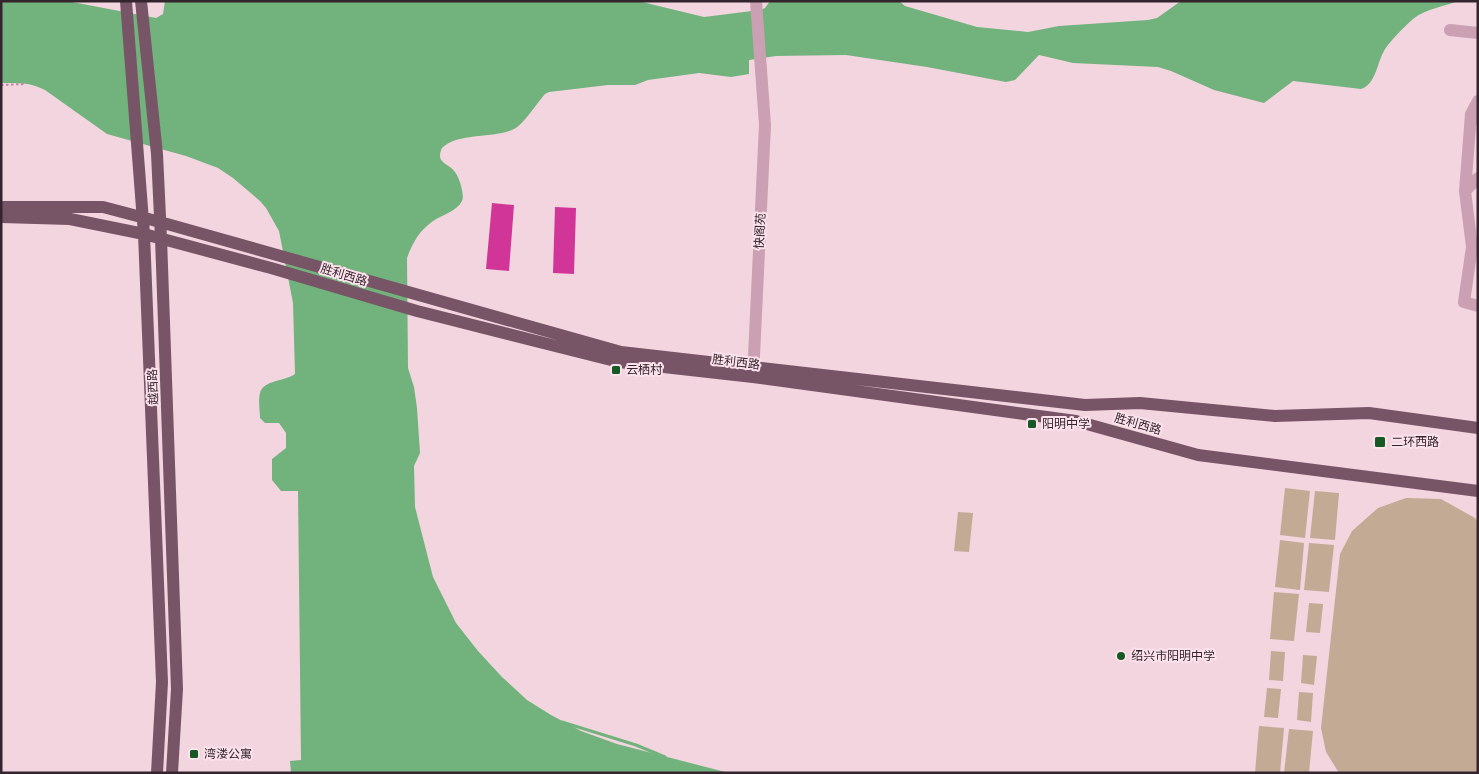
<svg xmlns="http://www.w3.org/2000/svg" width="1479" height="774" font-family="Inter,'Noto Sans SC',sans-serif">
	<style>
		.green { fill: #c2aa94 }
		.water { fill: #72b27d }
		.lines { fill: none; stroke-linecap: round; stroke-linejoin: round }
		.stream { stroke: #72b27d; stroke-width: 3 }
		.building { fill: #d13597 }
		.path { stroke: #b78b9e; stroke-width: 2; stroke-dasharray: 2.5 2.5; stroke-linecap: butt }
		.minor { stroke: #cba0b2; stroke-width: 12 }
		.major { stroke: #785467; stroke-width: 12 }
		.poi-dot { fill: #175924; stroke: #fae1ea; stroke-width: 2 }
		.labels { text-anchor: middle; stroke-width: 4; stroke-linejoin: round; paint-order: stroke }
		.street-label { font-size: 12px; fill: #34242d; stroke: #fae1ea }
		.poi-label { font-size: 12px; fill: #34242d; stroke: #fae1ea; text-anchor: start }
	</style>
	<rect width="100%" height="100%" fill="#f3d5df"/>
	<path class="green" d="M1285 488 1310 491 1305 538 1280 535Z
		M1315 491 1339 493 1335 540 1310 538Z
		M1406 498 1441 499 1475 518 1478 522V773H1339L1326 752 1321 728 1340 554 1352 531 1378 508Z
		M958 512 973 513 969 552 954 551Z
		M1280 540 1304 543 1300 590 1275 587Z
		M1309 543 1334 545 1329 592 1304 590Z
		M1274 592 1299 594 1294 641 1270 639Z
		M1309 603 1323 604 1320 633 1306 632Z
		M1271 651 1285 652 1283 681 1269 680Z
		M1303 655 1317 656 1314 685 1301 683Z
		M1267 688 1281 689 1278 718 1264 717Z
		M1299 692 1313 693 1311 722 1297 720Z
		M1259 726 1284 728 1280 773H1255Z
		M1289 729 1313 731 1309 773H1284Z"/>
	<path class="water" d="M1 1H67L156 18 163 14 165 1H638L704 17 760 10 765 8 770 1H899L905 6 977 27 1028 32 1059 26 1148 20 1157 18 1181 1H1459C1445 6 1425 9 1413 19 1405 26 1389 42 1384 51 1377 63 1376 84 1361 89L1293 81 1264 103 1214 90 1171 71 1158 67 1073 63 1039 55 1015 80 1006 82 927 67 846 55 776 56 749 60V74L731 77 699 73 648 80 635 85H608L549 92 545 94C537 103 524 124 514 129 494 139 458 132 442 148 435 164 448 162 455 172 459 177 465 195 462 201 457 211 442 215 433 221 419 231 413 242 407 258L408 368 414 387 417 408 420 453 414 466 415 507 433 577 456 623 478 651 502 677 527 700 551 715 581 731 617 744 729 773H291L290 761 301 760 298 491H281L272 480V459L286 448V433L279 423H265L260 418C260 411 258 400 260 393 263 380 286 381 295 374L293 303 279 231 266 208 260 201 233 178 218 168 186 156 107 134 45 90C30 82 17 83 1 83Z"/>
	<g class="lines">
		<path class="stream" d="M562 722 636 745 665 757"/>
	</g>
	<path class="building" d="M492 203 514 205 509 271 486 269Z
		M555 207 576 208 574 274 553 273Z"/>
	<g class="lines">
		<path class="path" d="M1 85 25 84"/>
		<path class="minor" d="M1450 30 1478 33
			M1475 119 1471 114 1478 101
			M1478 178 1465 191 1472 247 1464 302 1478 306
			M1465 191 1471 114
			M753 377 765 125 756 1"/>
		<path class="major" d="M126 1 144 234 162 682 157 773
			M141 1 157 154 161 238 177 689 172 773
			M1 207H103L160 222 621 352 1085 405 1140 403 1275 416 1369 413 1478 428
			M1 217 70 219 144 234 271 268 417 311 619 362 753 377 1076 421 1198 455 1478 491"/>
	</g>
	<g class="poi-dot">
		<rect x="611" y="365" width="10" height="10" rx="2.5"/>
		<rect x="1027" y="419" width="10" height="10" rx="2.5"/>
		<rect x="1374" y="436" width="12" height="12" rx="2.5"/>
		<circle cx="1121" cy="656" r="5"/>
		<rect x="189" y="749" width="10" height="10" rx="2.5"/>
	</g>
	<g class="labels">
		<g class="street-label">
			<text transform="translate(760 231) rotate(-87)" y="4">快阁苑</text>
			<text transform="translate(344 275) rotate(17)" y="4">胜利西路</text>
			<text transform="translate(736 362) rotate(7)" y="4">胜利西路</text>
			<text transform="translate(153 387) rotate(-92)" y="4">越西路</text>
			<text transform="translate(1138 424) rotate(16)" y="4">胜利西路</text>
		</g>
		<g class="poi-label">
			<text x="626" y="374">云栖村</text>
			<text x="1042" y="428">阳明中学</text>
			<text x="1391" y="446">二环西路</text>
			<text x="1131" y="660">绍兴市阳明中学</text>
			<text x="204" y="758">湾溇公寓</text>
		</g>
	</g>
	<rect width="1479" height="774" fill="none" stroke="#34242d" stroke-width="5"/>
</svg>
